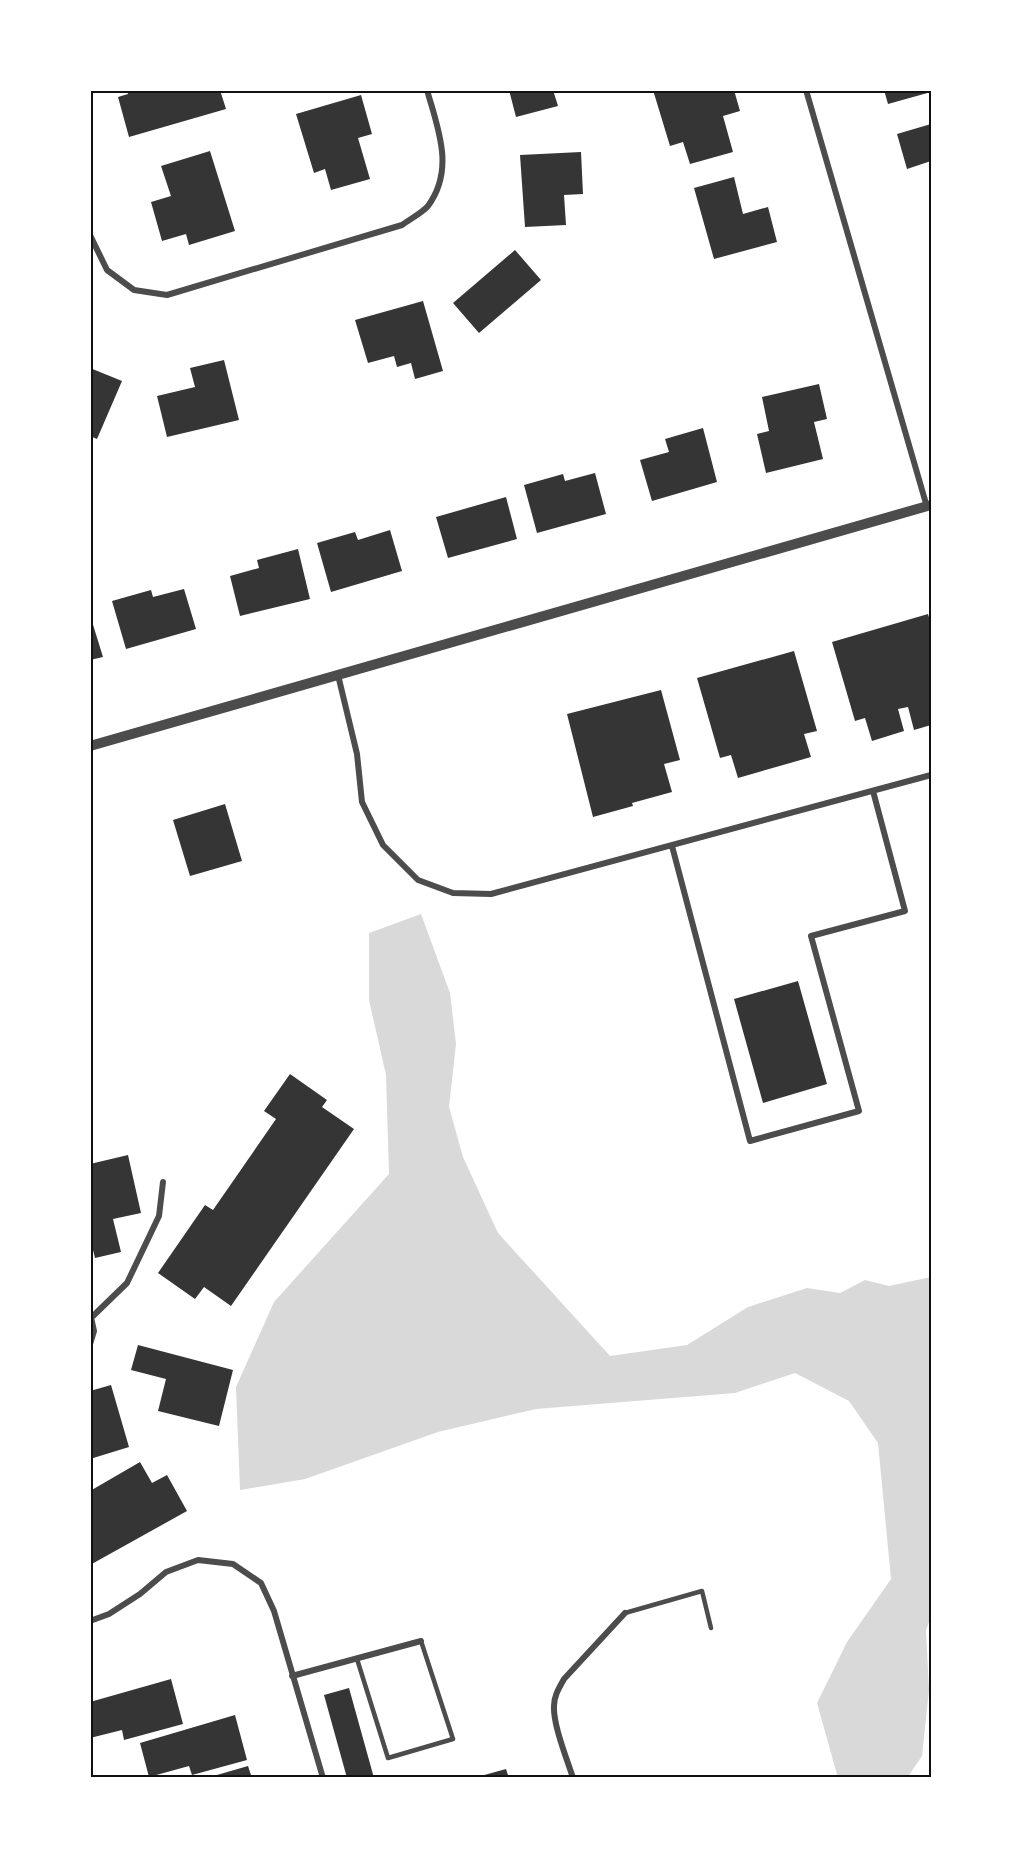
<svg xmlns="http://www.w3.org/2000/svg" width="1021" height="1868" font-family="'Titillium Web',sans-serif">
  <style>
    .water { fill: #d9d9d9 }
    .building { fill: #353535 }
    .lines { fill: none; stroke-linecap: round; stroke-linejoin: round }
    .service { stroke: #4c4c4c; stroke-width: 4.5 }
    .minor { stroke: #4c4c4c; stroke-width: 6 }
    .tertiary { stroke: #4c4c4c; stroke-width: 10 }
    .neatline { fill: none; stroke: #111; stroke-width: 2 }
  </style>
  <rect width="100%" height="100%" fill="#fff"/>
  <!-- water -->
  <path class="water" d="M 421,914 L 450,993 L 456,1044 L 449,1107 L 463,1157 L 498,1233 L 610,1356 L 687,1345 L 748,1307 L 807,1288 L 840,1293 L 865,1280 L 889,1286 L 931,1277 L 931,1617 L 926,1630 L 929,1690 L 922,1756 L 907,1778 L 838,1778 L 817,1703 L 847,1642 L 891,1579 L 878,1443 L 849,1401 L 795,1373 L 735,1393 L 536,1409 L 438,1432 L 305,1479 L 240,1490 L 236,1387 L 274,1302 L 389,1174 L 386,1075 L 369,1000 L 369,933 Z"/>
  <!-- building -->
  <path class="building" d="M 127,90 L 220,90 L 226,109 L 129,137 L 118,97 L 128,94 Z
    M 509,90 L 553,90 L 558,106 L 516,117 Z
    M 653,90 L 734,90 L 740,111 L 723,116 L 733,152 L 690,164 L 683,142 L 670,146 Z
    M 884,90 L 931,90 L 931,92 L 888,104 Z
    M 361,95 L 372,134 L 358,138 L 370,179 L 331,190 L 325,169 L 314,173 L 296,114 Z
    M 931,124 L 931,161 L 907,169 L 897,134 Z
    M 210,151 L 235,231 L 189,245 L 186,234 L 162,241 L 151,202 L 171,196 L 161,166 Z
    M 581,152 L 583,194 L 564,195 L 566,225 L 525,227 L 520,155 Z
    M 734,177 L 743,214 L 768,207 L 777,242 L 714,259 L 694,188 Z
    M 515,250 L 541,280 L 479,333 L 453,303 Z
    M 423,301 L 443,371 L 415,379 L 411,363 L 397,367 L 394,356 L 368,363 L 355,320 Z
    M 224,360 L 239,420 L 167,437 L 157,396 L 195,387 L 190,368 Z
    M 90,368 L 122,381 L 97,439 L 90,436 Z
    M 819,384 L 827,419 L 814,422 L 823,459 L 766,473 L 757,434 L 769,431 L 762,397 Z
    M 703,428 L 717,482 L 652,501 L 640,460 L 669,452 L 665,439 Z
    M 595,473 L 606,514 L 537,533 L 524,485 L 563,474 L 565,481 Z
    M 506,497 L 517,539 L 448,558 L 436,517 Z
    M 390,530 L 402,571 L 331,592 L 317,543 L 355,532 L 358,540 Z
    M 298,549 L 310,599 L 240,616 L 230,576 L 259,568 L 257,560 Z
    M 184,589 L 196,629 L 126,649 L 112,601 L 151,590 L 153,597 Z
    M 928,614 L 931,624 L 931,725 L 914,730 L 908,707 L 898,709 L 904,731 L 872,741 L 865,718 L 855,721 L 832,642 Z
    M 90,615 L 103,657 L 90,660 Z
    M 794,651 L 817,731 L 804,734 L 811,757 L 738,778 L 731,755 L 720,758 L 697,678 Z
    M 661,690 L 680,760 L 664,764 L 672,792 L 632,803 L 633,806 L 593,817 L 567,714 Z
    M 225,804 L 242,861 L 190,876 L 173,820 Z
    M 798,981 L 827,1084 L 763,1103 L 734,999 Z
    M 290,1074 L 327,1100 L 322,1107 L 354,1129 L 231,1306 L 204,1287 L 195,1299 L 158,1273 L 205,1205 L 213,1210 L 276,1119 L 264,1111 Z
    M 128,1155 L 141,1213 L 113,1219 L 121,1252 L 95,1258 L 90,1238 L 90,1164 Z
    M 138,1345 L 233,1370 L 219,1426 L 158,1411 L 166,1379 L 131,1370 Z
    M 111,1385 L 129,1447 L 90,1459 L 90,1391 Z
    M 140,1462 L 152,1483 L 167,1475 L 187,1511 L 90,1565 L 90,1491 Z
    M 171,1679 L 183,1724 L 124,1740 L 122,1730 L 90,1738 L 90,1702 Z
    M 349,1688 L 374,1778 L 347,1778 L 324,1695 Z
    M 235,1715 L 247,1760 L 192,1775 L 189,1766 L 149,1777 L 140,1743 Z
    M 248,1766 L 252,1778 L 210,1778 L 210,1777 Z
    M 506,1769 L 509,1778 L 477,1778 L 477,1777 Z"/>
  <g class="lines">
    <!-- service -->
    <path class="service" d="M 625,1613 L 702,1591 L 711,1628
      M 357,1659 L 388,1758 L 453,1739 L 421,1641"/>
    <!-- minor -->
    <path class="minor" d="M 806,90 L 927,507
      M 90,235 L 107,270 L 134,290 L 167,295 L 402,225 C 410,219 422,213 428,206 C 455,169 438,129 427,90
      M 338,675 L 357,754 L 362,802 L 383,845 L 418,880 L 453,893 L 491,894 L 931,775
      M 672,846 L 750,1141 L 859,1111 L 811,936 L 905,911 L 873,791
      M 90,1313 L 94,1331 L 90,1344
      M 92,1317 L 127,1283 L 159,1216 L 163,1182
      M 90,1621 L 109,1614 L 140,1594 L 166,1572 L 198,1560 L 233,1564 L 261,1583 L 274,1611 L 323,1778
      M 292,1676 L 421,1641
      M 573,1778 C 567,1759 553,1725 554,1706 C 554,1696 559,1688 564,1679 L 625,1613"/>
    <!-- tertiary -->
    <path class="tertiary" d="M 90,746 L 931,505"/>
  </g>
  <!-- border -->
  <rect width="1021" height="1868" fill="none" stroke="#ffffff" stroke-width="183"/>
  <rect x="92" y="92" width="838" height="1684" class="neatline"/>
</svg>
